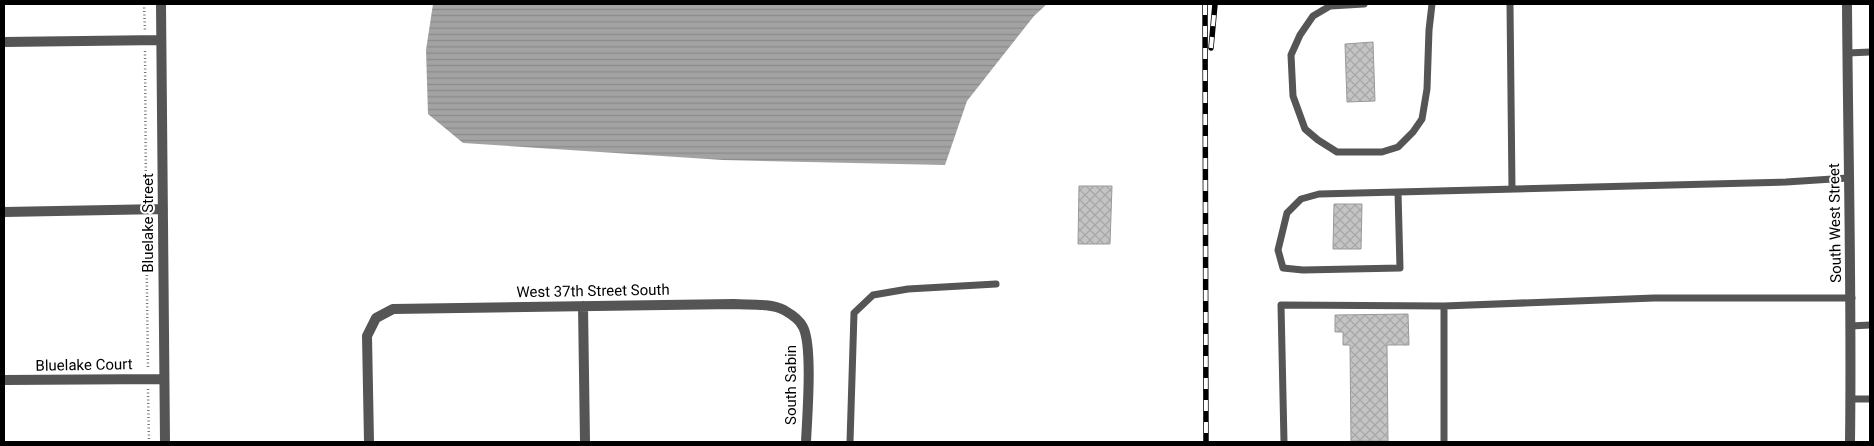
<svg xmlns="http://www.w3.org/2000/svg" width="1874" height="446" font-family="Roboto,sans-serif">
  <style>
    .water { fill: url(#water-rules) }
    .building { fill: url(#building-cross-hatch); stroke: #999 }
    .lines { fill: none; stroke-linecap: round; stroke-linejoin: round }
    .path { stroke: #777; stroke-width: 2.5; stroke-dasharray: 1 2.5; stroke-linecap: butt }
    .service { stroke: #555; stroke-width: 7 }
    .minor { stroke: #555; stroke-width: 10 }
    .tertiary { stroke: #555; stroke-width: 10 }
    .rail-casing { stroke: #000; stroke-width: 5.5 }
    .rail { stroke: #fff; stroke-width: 4; stroke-dasharray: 11; stroke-linecap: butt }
    .labels { text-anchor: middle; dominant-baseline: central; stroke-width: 4; stroke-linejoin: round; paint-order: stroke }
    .street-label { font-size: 15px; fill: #000; stroke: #fff }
  </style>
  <defs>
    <pattern id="water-rules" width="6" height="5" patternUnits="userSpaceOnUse" patternTransform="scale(1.25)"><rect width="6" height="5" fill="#a3a3a3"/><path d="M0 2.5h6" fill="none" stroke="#8b8b8b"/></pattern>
    <pattern id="building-cross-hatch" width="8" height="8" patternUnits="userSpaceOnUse" patternTransform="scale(1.25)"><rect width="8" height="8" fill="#c4c4c4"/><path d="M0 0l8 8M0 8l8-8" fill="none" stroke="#a7a7a7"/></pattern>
  </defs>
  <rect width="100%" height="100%" fill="#fff"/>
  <!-- water -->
  <path class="water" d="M 433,4 L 1047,4 L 1034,16 L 967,101 L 945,165 L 723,160 L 463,143 L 428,114 L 426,50 Z"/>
  <!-- building -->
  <path class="building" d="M 1373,42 L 1375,101 L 1347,102 L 1345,44 Z
    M 1079,186 L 1112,186 L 1110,244 L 1078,244 Z
    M 1334,204 L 1362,204 L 1361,249 L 1333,249 Z
    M 1408,314 L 1409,345 L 1387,345 L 1388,441 L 1351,441 L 1350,345 L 1343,345 L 1343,332 L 1335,332 L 1335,315 Z"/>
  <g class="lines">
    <!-- path -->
    <path class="path" d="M 144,4 L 145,31
      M 145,51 L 146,198
      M 146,219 L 148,368
      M 148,389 L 149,442"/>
    <!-- service -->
    <path class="service" d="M 1364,4 L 1330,6 L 1313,16 L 1300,35 L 1291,55 L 1293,96 L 1305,129 L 1318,140 L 1337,152 L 1382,152 L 1398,147 L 1413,132 L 1422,119 L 1427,89 L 1429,30 L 1432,4
      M 1510,4 L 1512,189
      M 1848,53 L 1870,52
      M 1398,192 L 1400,268 L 1303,270 L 1283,268 L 1278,250 L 1287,213 L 1301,199 L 1319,194 L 1786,182 L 1848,178
      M 1444,306 L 1444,442
      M 1851,326 L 1870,325
      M 1850,399 L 1870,399
      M 850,442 L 854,313 L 873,295 L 908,289 L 996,284
      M 1284,442 L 1281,305 L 1444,306 L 1654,298 L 1852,298"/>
    <!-- minor -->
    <path class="minor" d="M 161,4 L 165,442
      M 4,42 L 161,40
      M 4,212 L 163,209
      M 583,306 L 585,442
      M 4,380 L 164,379
      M 369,442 L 367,336 L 376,318 L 393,309 L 734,304 C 750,305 770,303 784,310 C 791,314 800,320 803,327 C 813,346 807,418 806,442"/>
    <!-- tertiary -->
    <path class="tertiary" d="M 1847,4 C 1848,150 1852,296 1850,442"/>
    <!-- rail casing -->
    <g class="rail-casing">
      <path id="rail" d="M 1205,4 L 1206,442
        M 1211,48 L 1215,4"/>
    </g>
    <!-- rail -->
    <use href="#rail" class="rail"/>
  </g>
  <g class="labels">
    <!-- street labels -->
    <g class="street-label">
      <text transform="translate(148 223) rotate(-90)">Bluelake Street</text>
      <text transform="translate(1835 223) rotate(-91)">South West Street</text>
      <text transform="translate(593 291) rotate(-1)">West 37th Street South</text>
      <text transform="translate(84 365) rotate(-1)">Bluelake Court</text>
      <text transform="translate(791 385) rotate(-90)">South Sabin</text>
    </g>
  </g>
  <!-- border -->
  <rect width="1874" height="446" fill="none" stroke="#000000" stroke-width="10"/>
</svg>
